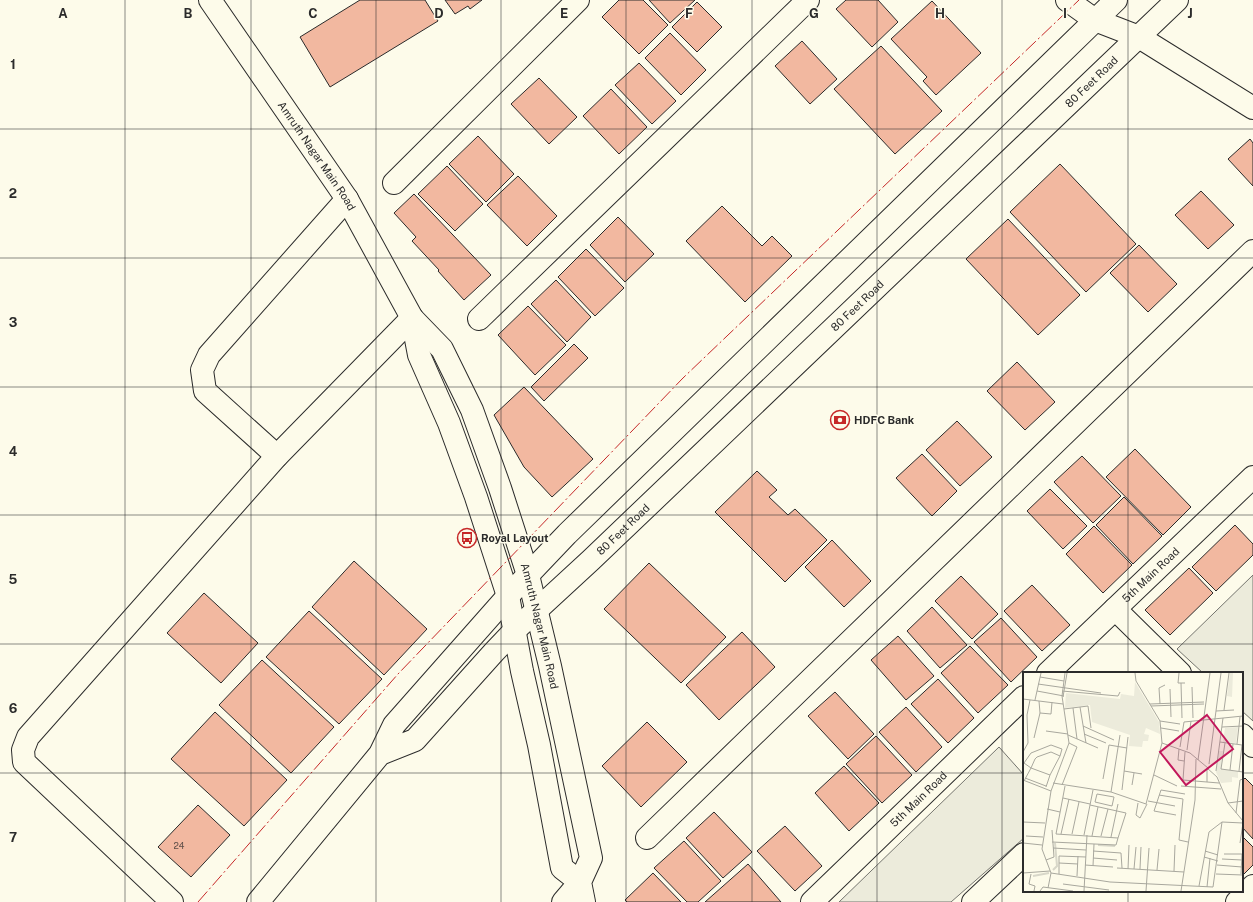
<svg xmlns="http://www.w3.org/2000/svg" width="1253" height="902" font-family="'Public Sans',sans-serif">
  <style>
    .green { fill: #ecebdb; stroke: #74746e }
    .building { fill: #f2b8a0; stroke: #2b2b2b }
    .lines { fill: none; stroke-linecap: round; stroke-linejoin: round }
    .minor-casing { stroke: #2b2b2b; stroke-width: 24 }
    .tertiary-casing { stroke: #2b2b2b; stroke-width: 24 }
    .secondary-casing { stroke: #2b2b2b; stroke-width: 24 }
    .minor { stroke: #fdfbea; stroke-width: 22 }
    .tertiary { stroke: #fdfbea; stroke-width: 22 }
    .secondary { stroke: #fdfbea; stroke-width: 22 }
    .power { stroke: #c62828; stroke-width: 1; stroke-dasharray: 14 3 2 3; stroke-linecap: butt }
    .grid { fill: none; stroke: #2b2b2b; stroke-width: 1; stroke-opacity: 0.55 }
    .labels { text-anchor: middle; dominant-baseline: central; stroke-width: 3; stroke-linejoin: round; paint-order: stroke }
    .number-label { font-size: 9px; fill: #5d4e48 }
    .street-label { font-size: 11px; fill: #2b2b2b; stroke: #fdfbea }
    .poi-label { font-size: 11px; font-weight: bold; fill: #2b2b2b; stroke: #fdfbea; text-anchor: start }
    .inset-river { fill: none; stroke: #d8d7c9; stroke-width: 2 }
    .inset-road { fill: none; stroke: #a9a89e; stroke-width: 1 }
    .view { fill: #c2185b; fill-opacity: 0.15; stroke: #c2185b; stroke-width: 2 }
    .inset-edge { fill: none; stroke: #2b2b2b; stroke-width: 2 }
    .grid-label { font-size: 13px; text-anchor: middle; font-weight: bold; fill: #2b2b2b; stroke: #fdfbea; stroke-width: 3; stroke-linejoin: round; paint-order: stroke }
  </style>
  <rect width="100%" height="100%" fill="#fdfbea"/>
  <!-- green -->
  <path class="green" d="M 1253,575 L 1253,721 L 1242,711 L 1242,673 L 1203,673 L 1177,649 Z
    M 999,747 L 1024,775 L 1024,838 L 951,902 L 839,902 Z"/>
  <!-- building -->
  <path class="building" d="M 360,0 L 425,0 L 438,21 L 330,87 L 300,37 Z
    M 445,0 L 482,0 L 470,9 L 468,6 L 455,14 Z
    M 619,0 L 643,0 L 668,25 L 639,54 L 602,17 Z
    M 649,0 L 695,0 L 670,23 Z
    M 846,0 L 878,0 L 898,22 L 872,47 L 836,9 Z
    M 932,1 L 981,53 L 936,95 L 923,81 L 927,77 L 891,39 Z
    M 697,2 L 722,27 L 697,52 L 672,27 Z
    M 670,33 L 706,70 L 681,95 L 645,58 Z
    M 802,41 L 837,79 L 810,104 L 775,66 Z
    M 881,46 L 942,111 L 895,154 L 834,89 Z
    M 639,63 L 676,101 L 652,124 L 615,85 Z
    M 539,78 L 577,117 L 549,144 L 511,104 Z
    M 611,89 L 647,127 L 619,154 L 583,116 Z
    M 478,136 L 514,174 L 486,202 L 449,164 Z
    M 1250,139 L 1253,143 L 1253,186 L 1228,159 Z
    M 1060,164 L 1136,244 L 1086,292 L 1010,212 Z
    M 447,166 L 483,204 L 455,231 L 418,194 Z
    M 518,176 L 557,216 L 527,246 L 487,205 Z
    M 1201,191 L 1234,225 L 1208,249 L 1175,215 Z
    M 414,194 L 491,275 L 464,300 L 438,271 L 439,270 L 412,241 L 416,237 L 394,213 Z
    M 722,206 L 762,246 L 772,236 L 792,256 L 745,302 L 686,241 Z
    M 618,217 L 654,254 L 625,282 L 590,245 Z
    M 1008,219 L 1080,295 L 1038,335 L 966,259 Z
    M 1139,245 L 1177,284 L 1148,312 L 1110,273 Z
    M 586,249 L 624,288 L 595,316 L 558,277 Z
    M 556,280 L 591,317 L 567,342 L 531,304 Z
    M 528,306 L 566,345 L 535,375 L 498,335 Z
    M 574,344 L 588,358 L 544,401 L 531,387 Z
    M 1017,362 L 1055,402 L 1025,430 L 987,391 Z
    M 524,387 L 593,459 L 552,497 L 524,467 L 494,415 Z
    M 957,421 L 992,457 L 960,486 L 926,450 Z
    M 1135,449 L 1191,507 L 1163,535 L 1106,477 Z
    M 922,454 L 957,491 L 932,516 L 896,478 Z
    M 1082,456 L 1121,496 L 1093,523 L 1054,482 Z
    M 757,471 L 777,490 L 769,497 L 788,515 L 795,509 L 827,540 L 785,582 L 715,512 Z
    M 1050,489 L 1087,526 L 1063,549 L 1027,511 Z
    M 1124,497 L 1162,536 L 1133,564 L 1096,525 Z
    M 1235,525 L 1253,544 L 1253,555 L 1216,591 L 1192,567 Z
    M 1094,526 L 1132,565 L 1103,593 L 1066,554 Z
    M 832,540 L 871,581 L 844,607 L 805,567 Z
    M 354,561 L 427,629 L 384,675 L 312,607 Z
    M 649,563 L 726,637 L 681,683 L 604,609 Z
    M 1189,568 L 1213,593 L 1170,635 L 1145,610 Z
    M 961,576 L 998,614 L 972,639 L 935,601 Z
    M 1032,585 L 1070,625 L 1042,651 L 1004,611 Z
    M 204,593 L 258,643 L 221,683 L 167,633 Z
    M 932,607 L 967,645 L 940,668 L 907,631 Z
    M 309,611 L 382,679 L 339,724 L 266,657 Z
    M 1001,618 L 1037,657 L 1011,682 L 974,642 Z
    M 742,632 L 775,667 L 719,720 L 686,685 Z
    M 898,636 L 934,676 L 906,700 L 871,660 Z
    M 970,646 L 1008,685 L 978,713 L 941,673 Z
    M 262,660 L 334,727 L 291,773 L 219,705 Z
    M 938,679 L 974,718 L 948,743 L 911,704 Z
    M 835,692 L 874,734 L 848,759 L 808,716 Z
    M 906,707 L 942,747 L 916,772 L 879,732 Z
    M 215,712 L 287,780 L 244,826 L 171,759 Z
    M 647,722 L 687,762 L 641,807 L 602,766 Z
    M 876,736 L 912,775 L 882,803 L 846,764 Z
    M 844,766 L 879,803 L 849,831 L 815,793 Z
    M 1245,778 L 1253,786 L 1253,839 L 1242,827 L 1242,781 Z
    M 198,805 L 230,835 L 191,877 L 158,847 Z
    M 714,812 L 752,852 L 723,878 L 686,838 Z
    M 785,826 L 822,866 L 795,891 L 757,851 Z
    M 1242,836 L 1253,847 L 1253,865 L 1242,876 Z
    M 684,841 L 721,881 L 698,902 L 687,902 L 654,868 Z
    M 748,864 L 781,902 L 705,902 Z
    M 653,873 L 681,902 L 627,902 L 625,900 Z"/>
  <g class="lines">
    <!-- minor casing -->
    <g class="minor-casing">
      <g id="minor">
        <path d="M 1067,0 L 1095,20"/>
        <path d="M 394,183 L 578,0"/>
        <path d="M 479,319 L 808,0"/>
        <path d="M 277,456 L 205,391 L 202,370 L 209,355 L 347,199"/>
        <path d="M 1115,609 L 1180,673"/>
        <path id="s1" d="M 1048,673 L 1253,477"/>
        <path d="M 1242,735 L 1253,746"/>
        <path d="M 647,838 L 1253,251"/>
        <path d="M 172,902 L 24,762 L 23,750 L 28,737 L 277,456 L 412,318"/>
        <path d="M 563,902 L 580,882"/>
        <path id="s2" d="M 812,902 L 1024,697"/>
        <path d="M 973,902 L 1024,854"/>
        <path d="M 1237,902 L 1253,886"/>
      </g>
    </g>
    <!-- tertiary casing -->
    <g class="tertiary-casing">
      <path id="tertiary" d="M 1095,20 L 1139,37 L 1253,108
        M 380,754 L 415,740 L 494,652 L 514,631
        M 258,902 L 380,754 L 394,725 L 508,596"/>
    </g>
    <!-- secondary casing -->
    <g class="secondary-casing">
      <g id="secondary">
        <path id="s3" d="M 210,0 L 347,199 L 412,318 L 442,349 L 472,410 L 500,488 L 528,575 L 550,666 L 591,858 L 580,882 L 584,902"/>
        <path d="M 412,318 L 419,355 L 449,423 L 476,497 L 508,596 L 522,671 L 539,745 L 562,868 L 580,882"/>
        <path d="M 508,596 L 567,534 L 1116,0"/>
        <path id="s4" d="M 514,631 L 591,560 L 1177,0"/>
      </g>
    </g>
    <!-- minor -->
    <use href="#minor" class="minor"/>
    <!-- tertiary -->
    <use href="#tertiary" class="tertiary"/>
    <!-- secondary -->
    <use href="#secondary" class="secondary"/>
    <!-- power -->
    <path class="power" d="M 198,902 L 398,674 L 683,378 L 1079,0"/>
  </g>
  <!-- grid -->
  <path class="grid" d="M 125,0 L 125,902M 251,0 L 251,902M 376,0 L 376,902M 501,0 L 501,902M 626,0 L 626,902M 752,0 L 752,902M 877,0 L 877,902M 1002,0 L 1002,902M 1128,0 L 1128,673M 0,129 L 1253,129M 0,258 L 1253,258M 0,387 L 1253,387M 0,515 L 1253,515M 0,644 L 1253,644M 0,773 L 1024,773M 1242,773 L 1253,773M 1128,891 L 1128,902"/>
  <!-- icons -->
  <defs>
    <g id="bank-ring" transform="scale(1)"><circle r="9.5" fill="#fdfbea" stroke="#c62828" stroke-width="1.5"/><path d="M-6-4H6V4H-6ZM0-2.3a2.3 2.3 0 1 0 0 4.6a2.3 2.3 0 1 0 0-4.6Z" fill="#c62828"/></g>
    <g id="bus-ring" transform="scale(1)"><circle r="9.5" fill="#fdfbea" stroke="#c62828" stroke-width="1.5"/><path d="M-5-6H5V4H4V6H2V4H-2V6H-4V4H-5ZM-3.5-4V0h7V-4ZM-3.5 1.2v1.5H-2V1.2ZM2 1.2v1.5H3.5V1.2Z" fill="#c62828"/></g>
  </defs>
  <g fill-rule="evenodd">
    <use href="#bank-ring" x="840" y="420"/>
    <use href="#bus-ring" x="467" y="538"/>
  </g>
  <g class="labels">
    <!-- number labels -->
    <g class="number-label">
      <text x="179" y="845">24</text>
    </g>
    <!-- street labels -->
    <g class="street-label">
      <text stroke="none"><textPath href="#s4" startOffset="797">80 Feet Road</textPath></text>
      <text stroke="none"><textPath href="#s3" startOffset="189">Amruth Nagar Main Road</textPath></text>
      <text stroke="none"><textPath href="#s4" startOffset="473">80 Feet Road</textPath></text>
      <text stroke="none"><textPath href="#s4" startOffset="149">80 Feet Road</textPath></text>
      <text stroke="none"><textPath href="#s1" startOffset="142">5th Main Road</textPath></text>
      <text stroke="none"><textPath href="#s3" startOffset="715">Amruth Nagar Main Road</textPath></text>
      <text stroke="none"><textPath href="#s2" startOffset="148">5th Main Road</textPath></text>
    </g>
    <!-- poi labels -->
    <g class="poi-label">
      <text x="854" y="420">HDFC Bank</text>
      <text x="481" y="538">Royal Layout</text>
    </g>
  </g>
  <!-- overview -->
  <g transform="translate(1023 672)">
    <rect width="220" height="220" fill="#fdfbea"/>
    <path d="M 207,1 L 210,1 L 209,25 L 204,24 ZM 112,10 L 136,50 L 137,62 L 123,56 L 121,62 L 126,63 L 125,69 L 120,69 L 119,75 L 106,74 L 107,63 L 69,50 L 67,33 L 42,36 L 43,21 L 97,27 L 98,22 L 111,24 ZM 215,55 L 213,71 L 200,70 L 202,56 ZM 196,79 L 200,79 L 198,97 L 215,100 L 215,106 L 209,105 L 209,110 L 198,111 L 193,100 Z" fill="#ecebdb"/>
    <path class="inset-river" d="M 75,173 L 92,174M 30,198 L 34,194 L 32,171M 10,204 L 26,201"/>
    <path class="inset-road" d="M 42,1 L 39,24 L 46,71 L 28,119 L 19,177 L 28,201 L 87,210 L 190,215 L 199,150 L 220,151M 112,1 L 113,9 L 137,49 L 139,71 L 167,81 L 185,96M 156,1 L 155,11 L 162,11M 17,5 L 41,9M 158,11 L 159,46M 15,12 L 78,21M 169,15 L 170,46M 147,17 L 148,45M 14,19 L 41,24M 39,19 L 95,24 L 97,20M 40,25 L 44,1M 0,27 L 40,32M 12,28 L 18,1M 127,32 L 181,30M 137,32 L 136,16 L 142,13M 128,34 L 181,32M 57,35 L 63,71M 50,36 L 54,67M 41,37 L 65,34 L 68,56M 201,38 L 206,1M 193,39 L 211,38M 17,41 L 28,42 L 29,30M 137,49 L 157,52M 60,54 L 91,68M 199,55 L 220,54M 138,56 L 156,59M 23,59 L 45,62M 61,62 L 83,71M 45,63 L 75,76M 11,66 L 17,41 L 16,29M 197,70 L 219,73M 202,71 L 198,97 L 220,100M 214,72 L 217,45M 157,75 L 161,50 L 220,44M 156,77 L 155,88 L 161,89M 164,78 L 168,49M 0,80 L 5,71 L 4,43 L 7,28M 162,80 L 160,108 L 196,111M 175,88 L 187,1M 186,92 L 198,1M 184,96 L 194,105 L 205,131 L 220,149M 207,98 L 210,72M 101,99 L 119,102M 193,99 L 200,46M 216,99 L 219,73M 131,103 L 154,114M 2,106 L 23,114M 80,107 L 86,73 L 104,76M 0,108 L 28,119M 1,109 L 8,96 L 12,87 L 14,85 L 28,80 L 37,84 L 27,103 L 8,96 L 1,91 L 8,81 L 28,73 L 39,77 L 37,84M 184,110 L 184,97M 30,111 L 88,120 L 123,132 L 139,71M 39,113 L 54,75 L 46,71M 109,113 L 111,101M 42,114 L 33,162 L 95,166 L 103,141 L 85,137 L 78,164M 158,114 L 198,117M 23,115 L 27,103M 99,118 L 105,65M 88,120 L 97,63M 74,122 L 91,125 L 89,134 L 72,130 ZM 136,123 L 160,127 L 156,168 L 165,170M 40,126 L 67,132M 125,129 L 152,134M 115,131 L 113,143 L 117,146 L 124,132M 205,131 L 220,129M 67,133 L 85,137M 24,137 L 37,140M 213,141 L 217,108 L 220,107M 153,143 L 131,139 L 138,118 L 162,122M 0,150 L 22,151M 38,162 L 46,127M 49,162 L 56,130M 61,163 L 70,118M 3,164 L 20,165M 69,164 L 75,135M 88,165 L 95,132M 29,170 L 93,173 L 95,166M 0,171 L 19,173M 217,171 L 220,151M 30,176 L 63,178M 70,179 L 98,181 L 99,196M 182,179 L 195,183M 201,182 L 219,182 L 218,202M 181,185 L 195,189M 70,186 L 94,188M 199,187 L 219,188M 23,188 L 31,185 L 29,158M 36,191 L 55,192M 62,193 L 90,195M 194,193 L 219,195M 70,194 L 71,172M 94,196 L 161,200M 105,197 L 106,173M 111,197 L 113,175M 117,197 L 118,175M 134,198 L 136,177M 151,199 L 152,173M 0,201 L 27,199M 8,202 L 6,212 L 12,214 L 11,219M 36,202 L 36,184 L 63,185M 193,202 L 220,203M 54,204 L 55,184M 40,212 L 86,218M 176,214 L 186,160 L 199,150M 184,215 L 187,186M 25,216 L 28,201M 17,219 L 20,215 L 50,219M 61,219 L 64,163M 123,219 L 126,176M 158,219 L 172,128 L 173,87"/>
    <path class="view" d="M 184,43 L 210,77 L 163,113 L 137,80 Z"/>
    <rect width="220" height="220" class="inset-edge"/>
  </g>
  <g class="grid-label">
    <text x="63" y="18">A</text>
    <text x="188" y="18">B</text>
    <text x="313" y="18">C</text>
    <text x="439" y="18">D</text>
    <text x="564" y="18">E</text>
    <text x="689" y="18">F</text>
    <text x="814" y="18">G</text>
    <text x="940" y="18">H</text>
    <text x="1065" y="18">I</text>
    <text x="1190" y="18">J</text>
    <text x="13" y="69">1</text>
    <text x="13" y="198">2</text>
    <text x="13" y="327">3</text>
    <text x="13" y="456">4</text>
    <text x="13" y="584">5</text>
    <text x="13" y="713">6</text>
    <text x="13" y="842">7</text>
  </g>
</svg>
